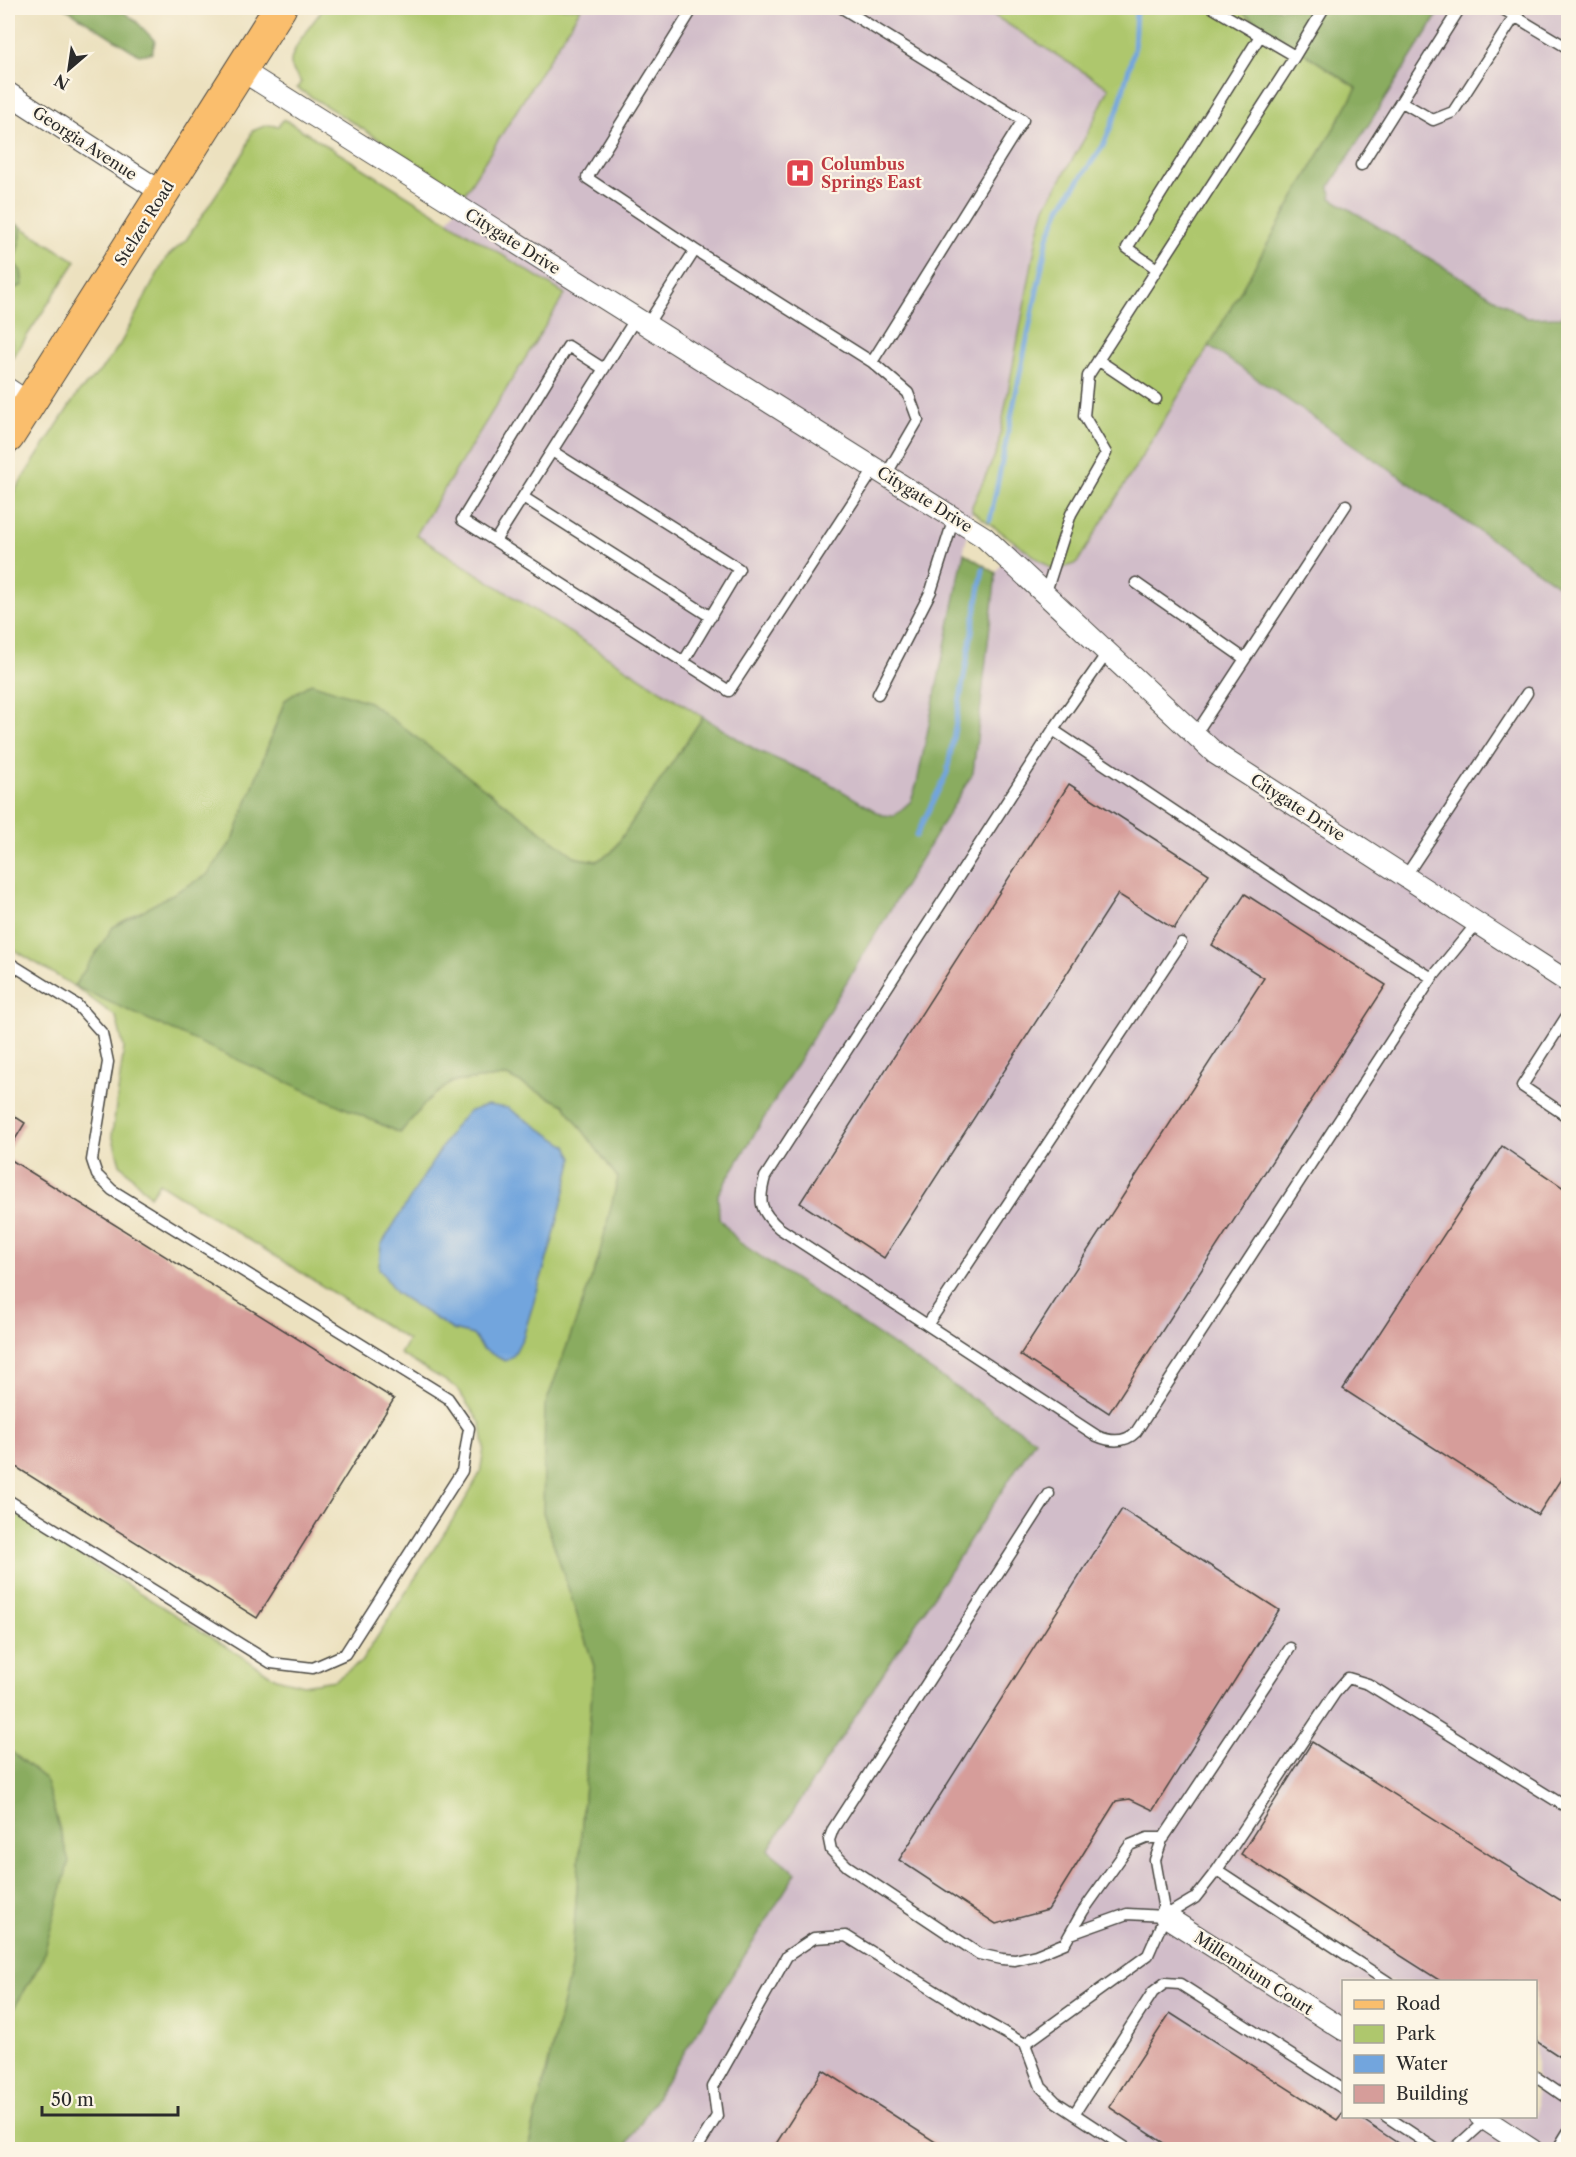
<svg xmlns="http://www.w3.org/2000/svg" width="1576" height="2157" font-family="'Libre Caslon Text',serif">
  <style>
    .industrial { fill: #d1bdc9; fill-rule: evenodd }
    .green { fill: #aec76d; stroke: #6c794c; stroke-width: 1.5; fill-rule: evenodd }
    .forest { fill: #8aac60; stroke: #5a6c46; stroke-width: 1.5 }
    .water { fill: #72a5dd; stroke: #4e6884; stroke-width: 1.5 }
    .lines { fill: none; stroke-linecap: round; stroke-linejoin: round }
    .stream { stroke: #72a5dd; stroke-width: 5 }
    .building { fill: #d69d9a }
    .lane-casing { stroke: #484641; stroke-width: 13 }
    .street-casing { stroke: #484641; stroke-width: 23 }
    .primary-casing { stroke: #484641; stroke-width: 34 }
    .lane { stroke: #fff; stroke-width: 10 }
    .street { stroke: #fff; stroke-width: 21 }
    .primary { stroke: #fabe6d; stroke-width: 32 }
    .labels { text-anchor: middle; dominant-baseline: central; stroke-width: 4.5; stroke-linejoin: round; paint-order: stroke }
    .street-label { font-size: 16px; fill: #2b2b2b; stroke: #fcf5e5 }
    .health-label { font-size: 16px; font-weight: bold; fill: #be3a42; stroke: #fcf5e5; text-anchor: start }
  </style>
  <rect width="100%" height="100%" fill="#fcf5e5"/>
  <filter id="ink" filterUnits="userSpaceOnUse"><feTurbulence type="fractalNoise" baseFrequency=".0167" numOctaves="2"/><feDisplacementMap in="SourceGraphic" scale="12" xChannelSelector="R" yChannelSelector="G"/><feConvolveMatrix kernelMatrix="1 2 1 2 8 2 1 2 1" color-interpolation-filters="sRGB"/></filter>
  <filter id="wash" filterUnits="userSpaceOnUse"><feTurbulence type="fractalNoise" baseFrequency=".008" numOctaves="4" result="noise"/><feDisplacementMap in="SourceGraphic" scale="24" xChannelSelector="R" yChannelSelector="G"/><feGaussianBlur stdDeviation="1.35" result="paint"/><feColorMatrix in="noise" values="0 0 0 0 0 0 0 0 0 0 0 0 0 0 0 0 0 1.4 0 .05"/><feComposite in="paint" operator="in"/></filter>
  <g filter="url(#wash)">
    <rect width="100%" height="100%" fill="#ece1bf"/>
    <!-- industrial -->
    <path class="industrial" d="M 581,8 L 982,8 L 1109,88 L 1090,131 L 1046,207 L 1038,232 L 997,451 L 972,506 L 972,511 L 917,783 L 911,801 L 894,816 L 882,815 L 822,779 L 756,750 L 415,535 L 565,294 L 448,221 Z
      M 1442,8 L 1568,8 L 1568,311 L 1560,317 L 1528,318 L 1331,198 L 1329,186 Z
      M 1209,346 L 1568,592 L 1568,2149 L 624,2150 L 796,1873 L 768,1850 L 1035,1440 L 739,1241 L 719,1218 L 718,1194 L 973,774 L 996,573 L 1014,540 L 1055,571 L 1077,563 ZM 1344,1982 L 1536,1982 L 1536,2116 L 1344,2116 Z"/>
    <!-- green -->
    <path class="green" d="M 324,8 L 581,8 L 465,193 L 297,88 L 301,82 C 297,77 293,72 291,65 C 289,50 314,21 324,8 Z
      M 982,8 L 1236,8 L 1357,88 L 1209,346 L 1077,563 L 1055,571 L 972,511 L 972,506 L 997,451 L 1038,232 L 1045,207 L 1089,131 L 1109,88 Z
      M 284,119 L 565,294 L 416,535 L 703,717 L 612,852 L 597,861 L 577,858 L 285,700 L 233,840 L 207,876 L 113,927 L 400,1133 L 429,1099 L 453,1082 L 507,1076 L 564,1105 L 618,1178 L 543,1512 L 594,1666 L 571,1968 L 528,2149 L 8,2149 L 8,2018 L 42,1961 L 45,1779 L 8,1749 L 8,1510 L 276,1678 L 303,1685 L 335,1680 L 361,1662 L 461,1507 L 480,1473 L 484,1448 L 481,1424 L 456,1387 L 400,1354 L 408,1340 L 159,1183 L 150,1196 L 120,1164 L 112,1135 L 124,1048 L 116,1017 L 74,986 L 8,946 L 8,501 L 78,393 L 100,371 L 119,346 L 166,258 L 186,240 L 245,151 L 252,131 L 267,125 L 278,126 ZM 573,1158 L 553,1239 L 523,1337 L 513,1356 L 504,1361 L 483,1349 L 473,1335 L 453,1330 L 396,1293 L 379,1268 L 382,1245 Z
      M 21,227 L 76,261 L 12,359 L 13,350 L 8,323 L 8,291 L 23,285 L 21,271 L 13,262 L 21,237 Z"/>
    <!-- forest -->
    <path class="forest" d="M 65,8 L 118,8 L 136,21 L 155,41 L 152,53 L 139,55 Z
      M 1236,8 L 1442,8 L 1330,186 L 1331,198 L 1527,318 L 1560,317 L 1568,311 L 1568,592 L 1209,346 L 1357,88 Z
      M 8,219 L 21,227 L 21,237 L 14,262 L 21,271 L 23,285 L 8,291 Z
      M 964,553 L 996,573 L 973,773 L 718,1194 L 719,1218 L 739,1242 L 1035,1440 L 768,1850 L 796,1873 L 624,2149 L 528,2149 L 571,1968 L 594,1666 L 543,1512 L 545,1406 L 598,1260 L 618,1178 L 564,1105 L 507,1076 L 452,1082 L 429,1099 L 400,1133 L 74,986 L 113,927 L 207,875 L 233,840 L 285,700 L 311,683 L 369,702 L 577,858 L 597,861 L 612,852 L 703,717 L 756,750 L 822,779 L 882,815 L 894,816 L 911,801 L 917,783 Z
      M 8,1749 L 45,1779 L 69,1861 L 42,1961 L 8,2018 Z"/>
    <!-- water -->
    <path class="water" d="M 487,1105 L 508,1108 L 567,1146 L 573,1158 L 553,1239 L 523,1337 L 513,1356 L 505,1361 L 483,1349 L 473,1335 L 453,1330 L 396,1293 L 379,1268 L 381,1245 L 455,1126 L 468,1112 Z"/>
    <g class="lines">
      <!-- stream -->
      <path class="stream" d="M 990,520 L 1048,237 L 1061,206 L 1103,146 L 1118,109 L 1134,50 L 1136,8
        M 916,836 L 947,773 L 983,569"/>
    </g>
    <g id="blocks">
      <!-- building -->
      <path class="building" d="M 1069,784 L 1209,874 L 1174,929 L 1118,894 L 884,1258 L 800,1203 Z
        M 1245,894 L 1386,985 L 1109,1413 L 1020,1355 L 1264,978 L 1212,945 Z
        M 8,1112 L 25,1123 L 8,1151 Z
        M 1502,1146 L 1568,1191 L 1568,1468 L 1538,1515 L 1343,1389 Z
        M 8,1158 L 394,1399 L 257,1618 L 8,1462 Z
        M 1122,1509 L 1279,1610 L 1153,1810 L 1130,1799 L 1116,1801 L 1048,1910 L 996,1924 L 899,1860 Z
        M 1312,1742 L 1568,1905 L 1568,2062 L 1536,2041 L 1536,1982 L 1442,1982 L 1241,1854 Z
        M 1170,2013 L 1337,2120 L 1344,2111 L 1344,2116 L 1357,2116 L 1408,2150 L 1174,2150 L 1109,2107 Z
        M 823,2070 L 948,2150 L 772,2150 Z"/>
    </g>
  </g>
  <g filter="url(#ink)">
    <use href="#blocks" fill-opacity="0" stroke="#484641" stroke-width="1.5"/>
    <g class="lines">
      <!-- lane casing -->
      <g class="lane-casing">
        <path id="lane" d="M 693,8 L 587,178 L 695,250 L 872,362 L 1023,120 L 842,8
          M 1213,8 L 1295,56 L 1324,8
          M 1501,8 L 1568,48
          M 1402,102 L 1433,120 L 1453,112 L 1515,16
          M 1361,165 L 1460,8
          M 1157,269 L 1127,248 L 1260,36
          M 636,318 L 495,541 L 729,691 L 875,468
          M 647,325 L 695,250
          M 1098,360 L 1156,399
          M 872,362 L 908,393 L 918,420 L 886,475
          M 552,451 L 739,569 L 684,661
          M 523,497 L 711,617
          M 495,541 L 462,520 L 568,346 L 604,369
          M 1136,583 L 1245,659
          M 1045,595 L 1071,514 L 1106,453 L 1084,416 L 1088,376 L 1295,56
          M 1107,653 L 1053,730 L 765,1177 C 758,1202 760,1211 779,1228 L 1097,1436 C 1111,1442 1125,1443 1136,1432 L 1432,978 L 1477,923
          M 878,694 L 931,591 L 954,518
          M 1053,730 L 1306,899 L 1432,978
          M 1195,735 L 1346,505
          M 1405,877 L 1527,693
          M 8,962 L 77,1005 L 102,1033 L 108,1062 L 92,1160 L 97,1175 L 112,1190 L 448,1398 L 469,1428 L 462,1471 L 345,1654 L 313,1668 L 271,1663 L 8,1500
          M 1568,1014 L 1522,1086 L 1568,1117
          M 928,1324 L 1181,943
          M 1049,1494 L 833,1829 L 829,1840 L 831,1850 L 847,1866 L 979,1954 L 1002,1959 L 1015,1960 L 1036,1955 L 1065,1943 L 1083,1911 L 1130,1845 L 1147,1838 L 1164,1838
          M 1217,1870 L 1388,1982
          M 1165,1916 L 1155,1860 L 1162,1840 L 1290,1648
          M 1071,1934 L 1127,1914 L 1165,1916
          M 1025,2044 L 1041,2087 L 1056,2102 L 1129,2150
          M 1536,2077 L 1568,2099
          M 1074,2114 L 1153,1992 L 1165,1983 L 1180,1984 L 1344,2089
          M 1386,2116 L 1437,2150
          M 696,2150 L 717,2116 L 713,2087 L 787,1956 L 814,1938 L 846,1936 L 980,2019 L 1025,2044 L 1148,1955 L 1165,1916 L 1195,1898 L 1217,1870 L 1335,1693 L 1348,1678 L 1368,1684 L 1568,1808
          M 1453,2150 L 1486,2120
          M 1557,2150 L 1568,2132"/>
      </g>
      <!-- street casing -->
      <g class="street-casing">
        <path id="street" d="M 241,70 L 984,537 L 1216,754 L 1568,982
          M 8,93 L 163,193
          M 8,389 L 29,403
          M 1165,1916 L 1344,2030
          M 1480,2116 L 1532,2150"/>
      </g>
      <!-- primary casing -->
      <g class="primary-casing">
        <path id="primary" d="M 8,437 L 280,8"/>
      </g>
      <!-- lane -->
      <use href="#lane" class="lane"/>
      <!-- street -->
      <use href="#street" class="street"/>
      <!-- primary -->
      <use href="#primary" class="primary"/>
    </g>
  </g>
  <!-- icons -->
  <defs>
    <g id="hospital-square" transform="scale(1.5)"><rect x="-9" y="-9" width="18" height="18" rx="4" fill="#e0444e" stroke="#fcf5e5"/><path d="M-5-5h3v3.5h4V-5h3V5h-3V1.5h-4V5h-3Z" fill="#fff"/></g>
  </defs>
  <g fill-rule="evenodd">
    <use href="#hospital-square" x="800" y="173"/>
  </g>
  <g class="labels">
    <!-- street labels -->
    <g class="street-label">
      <text transform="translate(85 143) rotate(33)">Georgia Avenue</text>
      <text transform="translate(144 223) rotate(-58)">Stelzer Road</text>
      <text transform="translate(513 241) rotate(32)">Citygate Drive</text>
      <text transform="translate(925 499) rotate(32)">Citygate Drive</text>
      <text transform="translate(1298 807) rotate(33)">Citygate Drive</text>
      <text transform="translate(1254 1973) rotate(33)">Millennium Court</text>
    </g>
    <!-- health labels -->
    <g class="health-label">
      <text x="821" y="164">Columbus<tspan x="821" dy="18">Springs East</tspan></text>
    </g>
  </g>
  <!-- margin -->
  <rect width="1576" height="2157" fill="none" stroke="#fcf5e5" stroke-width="30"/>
  <!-- legend -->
  <rect x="1342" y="1980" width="195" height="138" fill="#fcf5e5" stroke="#a8a49b" stroke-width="1.5"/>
  <rect x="1354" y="2000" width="30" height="9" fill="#fabe6d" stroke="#a8a49b" stroke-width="1.5"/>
  <text x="1396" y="2010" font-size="18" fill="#2b2b2b">Road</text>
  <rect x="1354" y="2025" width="30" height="18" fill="#aec76d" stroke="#a8a49b" stroke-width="1.5"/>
  <text x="1396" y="2040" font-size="18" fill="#2b2b2b">Park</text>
  <rect x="1354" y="2055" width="30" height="18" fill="#72a5dd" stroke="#a8a49b" stroke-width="1.5"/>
  <text x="1396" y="2070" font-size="18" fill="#2b2b2b">Water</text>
  <rect x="1354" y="2085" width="30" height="18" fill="#d69d9a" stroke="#a8a49b" stroke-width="1.5"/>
  <text x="1396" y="2100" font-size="18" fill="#2b2b2b">Building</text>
  <!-- north arrow -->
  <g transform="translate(69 69) rotate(209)" stroke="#fcf5e5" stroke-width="4.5" paint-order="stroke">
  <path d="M0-4.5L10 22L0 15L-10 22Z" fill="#2b2b2b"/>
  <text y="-9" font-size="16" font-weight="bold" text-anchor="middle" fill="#2b2b2b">N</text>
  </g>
  <!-- scale -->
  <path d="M42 2106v9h136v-9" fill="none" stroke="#2b2b2b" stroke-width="3"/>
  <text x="51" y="2106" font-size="18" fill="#2b2b2b" stroke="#fcf5e5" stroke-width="4.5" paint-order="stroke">50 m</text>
</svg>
